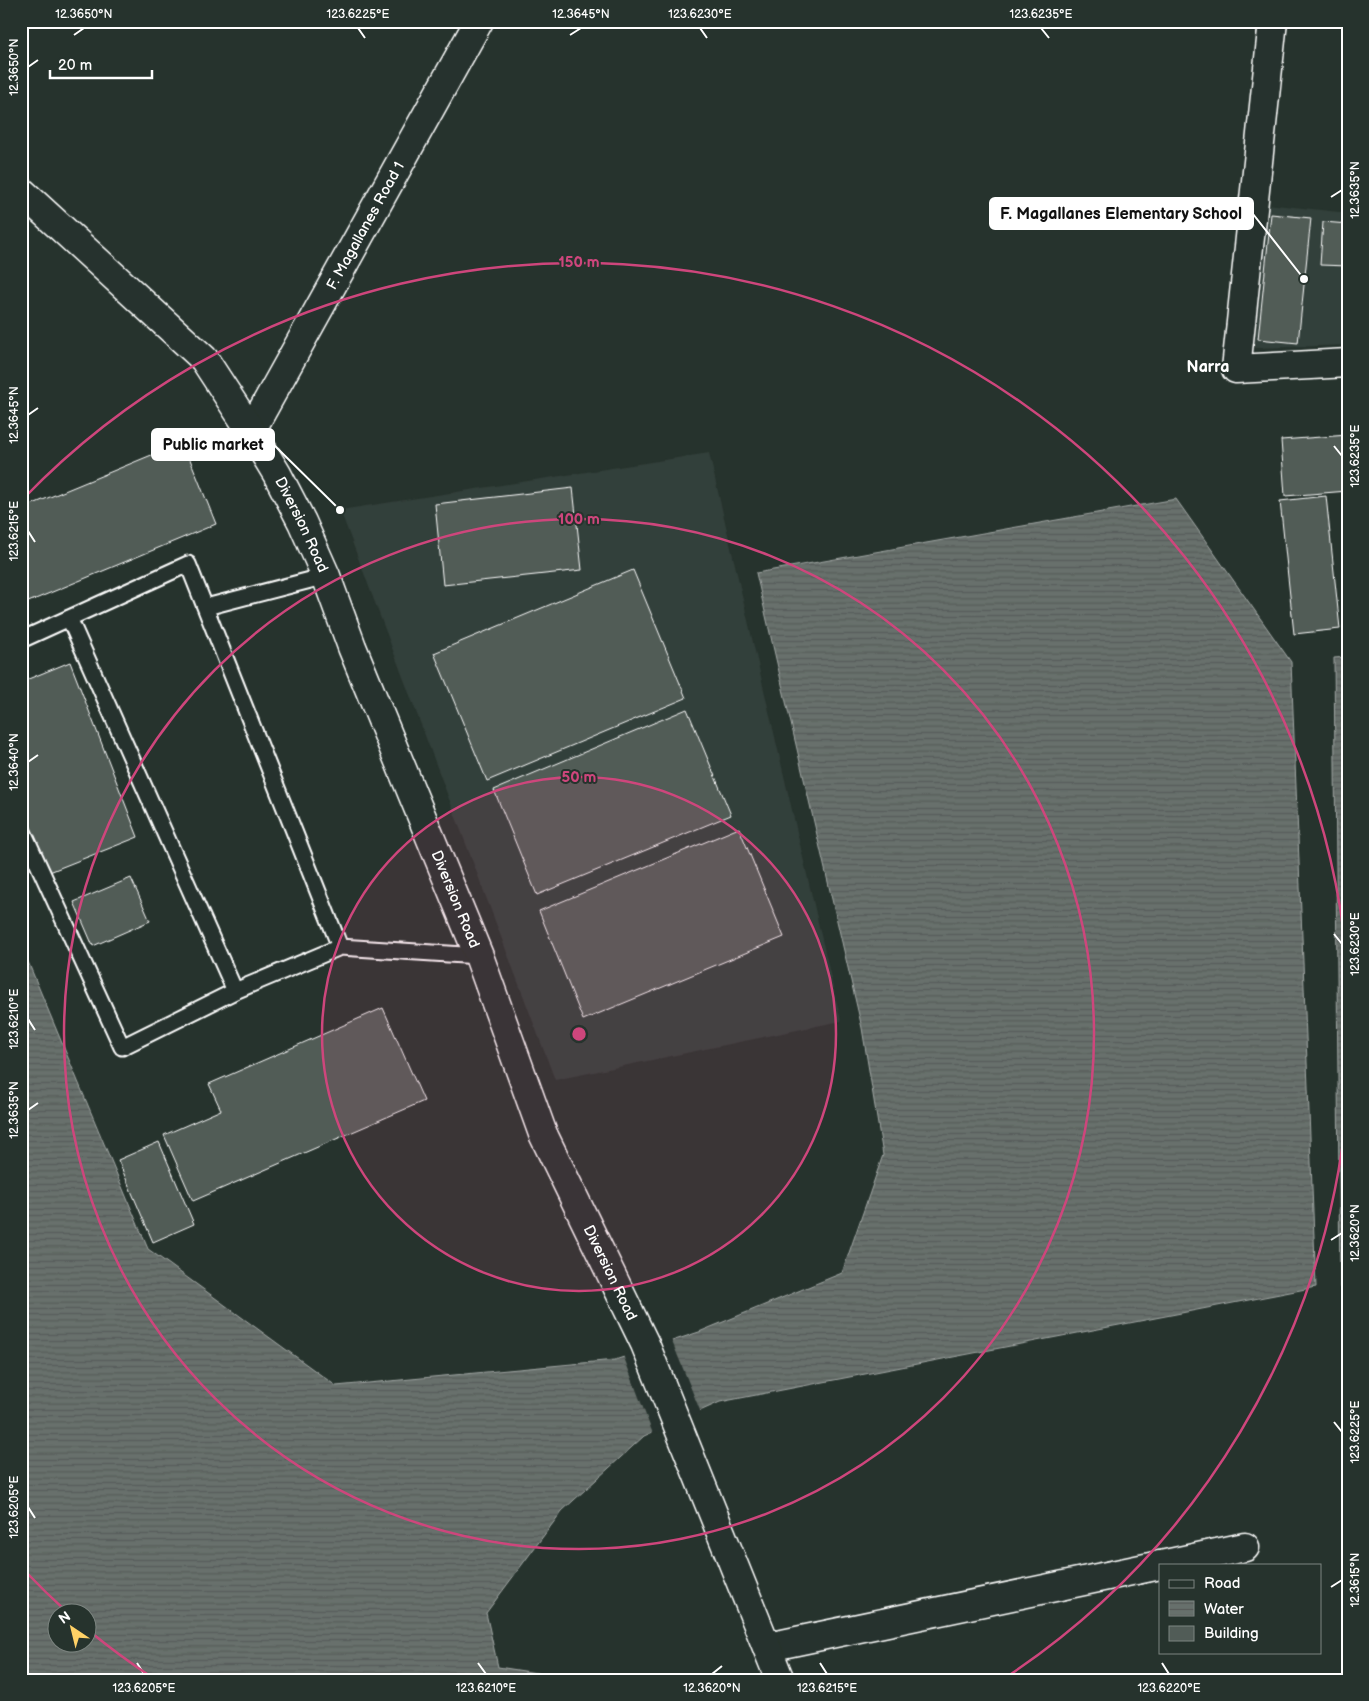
<svg xmlns="http://www.w3.org/2000/svg" width="1369" height="1701" font-family="'Balsamiq Sans',sans-serif">
  <style>
    .built { fill: #333f3a }
    .water { fill: url(#water-rules); stroke: #a4a9a7; fill-rule: evenodd }
    .pier { fill: #26332d }
    .building { fill: #515c57; stroke: #fff }
    .lines { fill: none; stroke-linecap: round; stroke-linejoin: round }
    .service-casing { stroke: #fff; stroke-width: 19 }
    .minor-casing { stroke: #fff; stroke-width: 31 }
    .tertiary-casing { stroke: #fff; stroke-width: 31 }
    .service { stroke: #26332d; stroke-width: 15 }
    .minor { stroke: #26332d; stroke-width: 28 }
    .tertiary { stroke: #26332d; stroke-width: 28 }
    .ticks { fill: none; stroke: #fff; stroke-width: 2 }
    .ring { fill: none; stroke: #ce467c; stroke-width: 2.5 }
    .labels { text-anchor: middle; dominant-baseline: central; stroke-width: 4; stroke-linejoin: round; paint-order: stroke }
    .street-label { font-size: 15px; fill: #fff; stroke: #26332d }
    .neighbourhood-label { font-size: 16px; font-weight: bold; fill: #fff; stroke: #26332d }
    .centre { fill: #ce467c; stroke: #26332d; stroke-width: 2.5 }
    .ring-label { font-size: 15px; text-anchor: middle; font-weight: bold; fill: #ce467c; stroke: #26332d; stroke-width: 4; stroke-linejoin: round; paint-order: stroke }
    .leader { fill: none; stroke: #fff; stroke-width: 2 }
    .callout-dot { fill: #fff; stroke: #26332d; stroke-width: 2 }
    .callout { fill: #fff; stroke: #fff; stroke-width: 2 }
    .callout-label { font-size: 16px; text-anchor: middle; font-weight: bold; fill: #111 }
    .neatline { fill: none; stroke: #fff; stroke-width: 2 }
    .ticks-label { font-size: 12px; text-anchor: middle; fill: #fff }
  </style>
  <defs>
    <pattern id="water-rules" width="6" height="5" patternUnits="userSpaceOnUse" patternTransform="scale(1.25)"><rect width="6" height="5" fill="#67706c"/><path d="M0 2.5h6" fill="none" stroke="#575a59"/></pattern>
  </defs>
  <rect width="100%" height="100%" fill="#26332d"/>
  <filter id="ink" filterUnits="userSpaceOnUse"><feTurbulence type="fractalNoise" baseFrequency=".02" numOctaves="2"/><feDisplacementMap in="SourceGraphic" scale="10" xChannelSelector="R" yChannelSelector="G"/><feConvolveMatrix kernelMatrix="1 2 1 2 8 2 1 2 1" color-interpolation-filters="sRGB"/></filter>
  <g filter="url(#ink)">
    <!-- built -->
    <path class="built" d="M 1267,204 L 1348,213 L 1348,345 L 1254,348 Z
      M 709,453 L 841,1021 L 555,1080 L 340,510 Z"/>
    <!-- water -->
    <path class="water" d="M 1176,499 L 1291,662 L 1316,1287 L 720,1402 L 644,1436 L 562,1511 L 486,1613 L 498,1667 L 582,1680 L 21,1680 L 21,945 L 148,1249 L 336,1386 L 615,1360 L 699,1332 L 842,1273 L 883,1155 L 862,1028 L 756,573 ZM 58,1614 L 88,1614 L 88,1644 L 58,1644 Z
      M 1348,657 L 1348,1294 L 1340,1288 L 1334,658 Z"/>
    <!-- pier -->
    <path class="pier" d="M 671,1339 L 701,1413 L 653,1434 L 623,1355 Z"/>
    <!-- building -->
    <path class="building" d="M 1271,214 L 1311,218 L 1298,343 L 1258,339 Z
      M 1323,222 L 1348,224 L 1348,266 L 1320,265 Z
      M 1348,435 L 1348,491 L 1285,496 L 1281,440 Z
      M 183,442 L 216,524 L 21,605 L 21,509 Z
      M 573,488 L 582,570 L 443,585 L 435,504 Z
      M 1326,496 L 1340,629 L 1294,634 L 1280,501 Z
      M 633,570 L 686,698 L 487,781 L 434,653 Z
      M 70,662 L 138,837 L 47,873 L 21,806 L 21,682 Z
      M 687,709 L 731,815 L 537,895 L 494,790 Z
      M 739,828 L 784,937 L 583,1020 L 539,911 Z
      M 131,878 L 150,921 L 93,946 L 74,902 Z
      M 383,1008 L 424,1101 L 193,1201 L 164,1135 L 221,1110 L 209,1084 Z
      M 159,1142 L 194,1224 L 153,1242 L 118,1160 Z"/>
    <g class="lines">
      <!-- service casing -->
      <g class="service-casing">
        <path id="service" d="M 206,607 L 326,576
          M 69,618 L 235,991
          M 21,640 L 188,564 L 340,947
          M 21,827 L 122,1047 L 235,991 L 340,947 L 479,956"/>
      </g>
      <!-- minor casing -->
      <g class="minor-casing">
        <g id="minor">
          <path d="M 1273,21 L 1236,369 L 1348,363"/>
          <path id="s1" d="M 251,431 L 479,21"/>
          <path d="M 1161,1565 L 1245,1547"/>
          <path d="M 768,1647 L 1160,1565"/>
        </g>
      </g>
      <!-- tertiary casing -->
      <g class="tertiary-casing">
        <g id="tertiary">
          <path id="s2" d="M 21,191 L 204,359 L 251,431 L 277,474 L 302,522 L 326,576 L 352,647 L 479,956 L 543,1134 L 645,1344 L 780,1680"/>
        </g>
      </g>
      <!-- service -->
      <use href="#service" class="service"/>
      <!-- minor -->
      <use href="#minor" class="minor"/>
      <!-- tertiary -->
      <use href="#tertiary" class="tertiary"/>
    </g>
  </g>
  <!-- ticks -->
  <path class="ticks" d="M 358,28 L 365,38M 700,28 L 707,38M 1041,28 L 1049,38M 74,35 L 84,28M 570,35 L 581,28M 28,67 L 38,60M 1331,197 L 1342,190M 28,415 L 38,408M 1334,446 L 1342,456M 28,531 L 35,542M 28,762 L 38,755M 1334,934 L 1342,944M 28,1019 L 35,1030M 28,1110 L 38,1103M 1331,1240 L 1342,1233M 1334,1422 L 1342,1432M 28,1507 L 35,1518M 1331,1587 L 1342,1580M 137,1663 L 144,1674M 478,1663 L 486,1674M 820,1663 L 827,1674M 1162,1663 L 1169,1674M 712,1674 L 722,1666"/>
  <!-- distance rings -->
  <circle cx="579" cy="1034" r="257" fill="#ce467c" fill-opacity=".12"/>
  <g class="ring">
    <circle cx="579" cy="1034" r="257"/>
    <circle cx="579" cy="1034" r="515"/>
    <path d="M1347 1108A772 772 0 0 1 1005 1678M153 1678A772 772 0 0 1 88 1630M67 1612A772 772 0 0 1 24 1570M24 498A772 772 0 0 1 1347 960"/>
  </g>
  <g class="labels">
    <!-- street labels -->
    <g class="street-label">
      <text stroke="none"><textPath href="#s1" startOffset="235">F. Magallanes Road 1</textPath></text>
      <text stroke="none"><textPath href="#s2" startOffset="441">Diversion Road</textPath></text>
      <text stroke="none"><textPath href="#s2" startOffset="846">Diversion Road</textPath></text>
      <text stroke="none"><textPath href="#s2" startOffset="1251">Diversion Road</textPath></text>
    </g>
    <!-- neighbourhood labels -->
    <g class="neighbourhood-label">
      <text x="1208" y="367">Narra</text>
    </g>
  </g>
  <circle cx="579" cy="1034" r="8" class="centre"/>
  <g class="ring-label">
    <text x="579" y="267">150 m</text>
    <text x="579" y="524">100 m</text>
    <text x="579" y="782">50 m</text>
  </g>
  <!-- callouts -->
  <path class="leader" d="M1304 279L1253 214M340 510L274 445"/>
  <g class="callout-dot">
    <circle cx="1304" cy="279" r="5"/>
    <circle cx="340" cy="510" r="5"/>
  </g>
  <g class="callout">
    <rect x="990" y="198" width="263" height="31" rx="5"/>
    <rect x="152" y="429" width="122" height="31" rx="5"/>
  </g>
  <g class="callout-label">
    <text x="1121" y="219">F. Magallanes Elementary School</text>
    <text x="213" y="450">Public market</text>
  </g>
  <!-- margin -->
  <rect width="1369" height="1701" fill="none" stroke="#26332d" stroke-width="55"/>
  <!-- legend -->
  <rect x="1159" y="1564" width="162" height="90" fill="#26332d" stroke="#7d8581"/>
  <rect x="1169" y="1580" width="25" height="8" fill="#26332d" stroke="#7d8581"/>
  <text x="1204" y="1588" font-size="15" fill="#ffffff">Road</text>
  <rect x="1169" y="1601" width="25" height="15" fill="url(#water-rules)" stroke="#7d8581"/>
  <text x="1204" y="1614" font-size="15" fill="#ffffff">Water</text>
  <rect x="1169" y="1626" width="25" height="15" fill="#515c57" stroke="#7d8581"/>
  <text x="1204" y="1638" font-size="15" fill="#ffffff">Building</text>
  <!-- north arrow -->
  <g transform="translate(72 1628) rotate(325)"><circle r="24" fill="#26332d" stroke="#7d8581"/>
  <path d="M0-4L9 19L0 12L-9 19Z" fill="#ffd166"/>
  <text y="-8" font-size="14" font-weight="bold" text-anchor="middle" fill="#ffffff">N</text>
  </g>
  <!-- scale -->
  <path d="M50 70v8h102v-8" fill="none" stroke="#ffffff" stroke-width="2.5"/>
  <text x="58" y="70" font-size="15" fill="#ffffff" stroke="#26332d" stroke-width="4" paint-order="stroke">20 m</text>
  <rect x="28" y="28" width="1314" height="1646" class="neatline"/>
  <g class="ticks-label">
    <text x="84" y="18">12.3650°N</text>
    <text x="358" y="18">123.6225°E</text>
    <text x="581" y="18">12.3645°N</text>
    <text x="700" y="18">123.6230°E</text>
    <text x="1041" y="18">123.6235°E</text>
    <text transform="translate(14 67) rotate(-90)" y="4">12.3650°N</text>
    <text transform="translate(1355 190) rotate(-90)" y="4">12.3635°N</text>
    <text transform="translate(14 415) rotate(-90)" y="4">12.3645°N</text>
    <text transform="translate(1355 456) rotate(-90)" y="4">123.6235°E</text>
    <text transform="translate(14 531) rotate(-90)" y="4">123.6215°E</text>
    <text transform="translate(14 762) rotate(-90)" y="4">12.3640°N</text>
    <text transform="translate(1355 944) rotate(-90)" y="4">123.6230°E</text>
    <text transform="translate(14 1019) rotate(-90)" y="4">123.6210°E</text>
    <text transform="translate(14 1110) rotate(-90)" y="4">12.3635°N</text>
    <text transform="translate(1355 1233) rotate(-90)" y="4">12.3620°N</text>
    <text transform="translate(1355 1432) rotate(-90)" y="4">123.6225°E</text>
    <text transform="translate(14 1507) rotate(-90)" y="4">123.6205°E</text>
    <text transform="translate(1355 1580) rotate(-90)" y="4">12.3615°N</text>
    <text x="144" y="1692">123.6205°E</text>
    <text x="486" y="1692">123.6210°E</text>
    <text x="712" y="1692">12.3620°N</text>
    <text x="827" y="1692">123.6215°E</text>
    <text x="1169" y="1692">123.6220°E</text>
  </g>
</svg>
